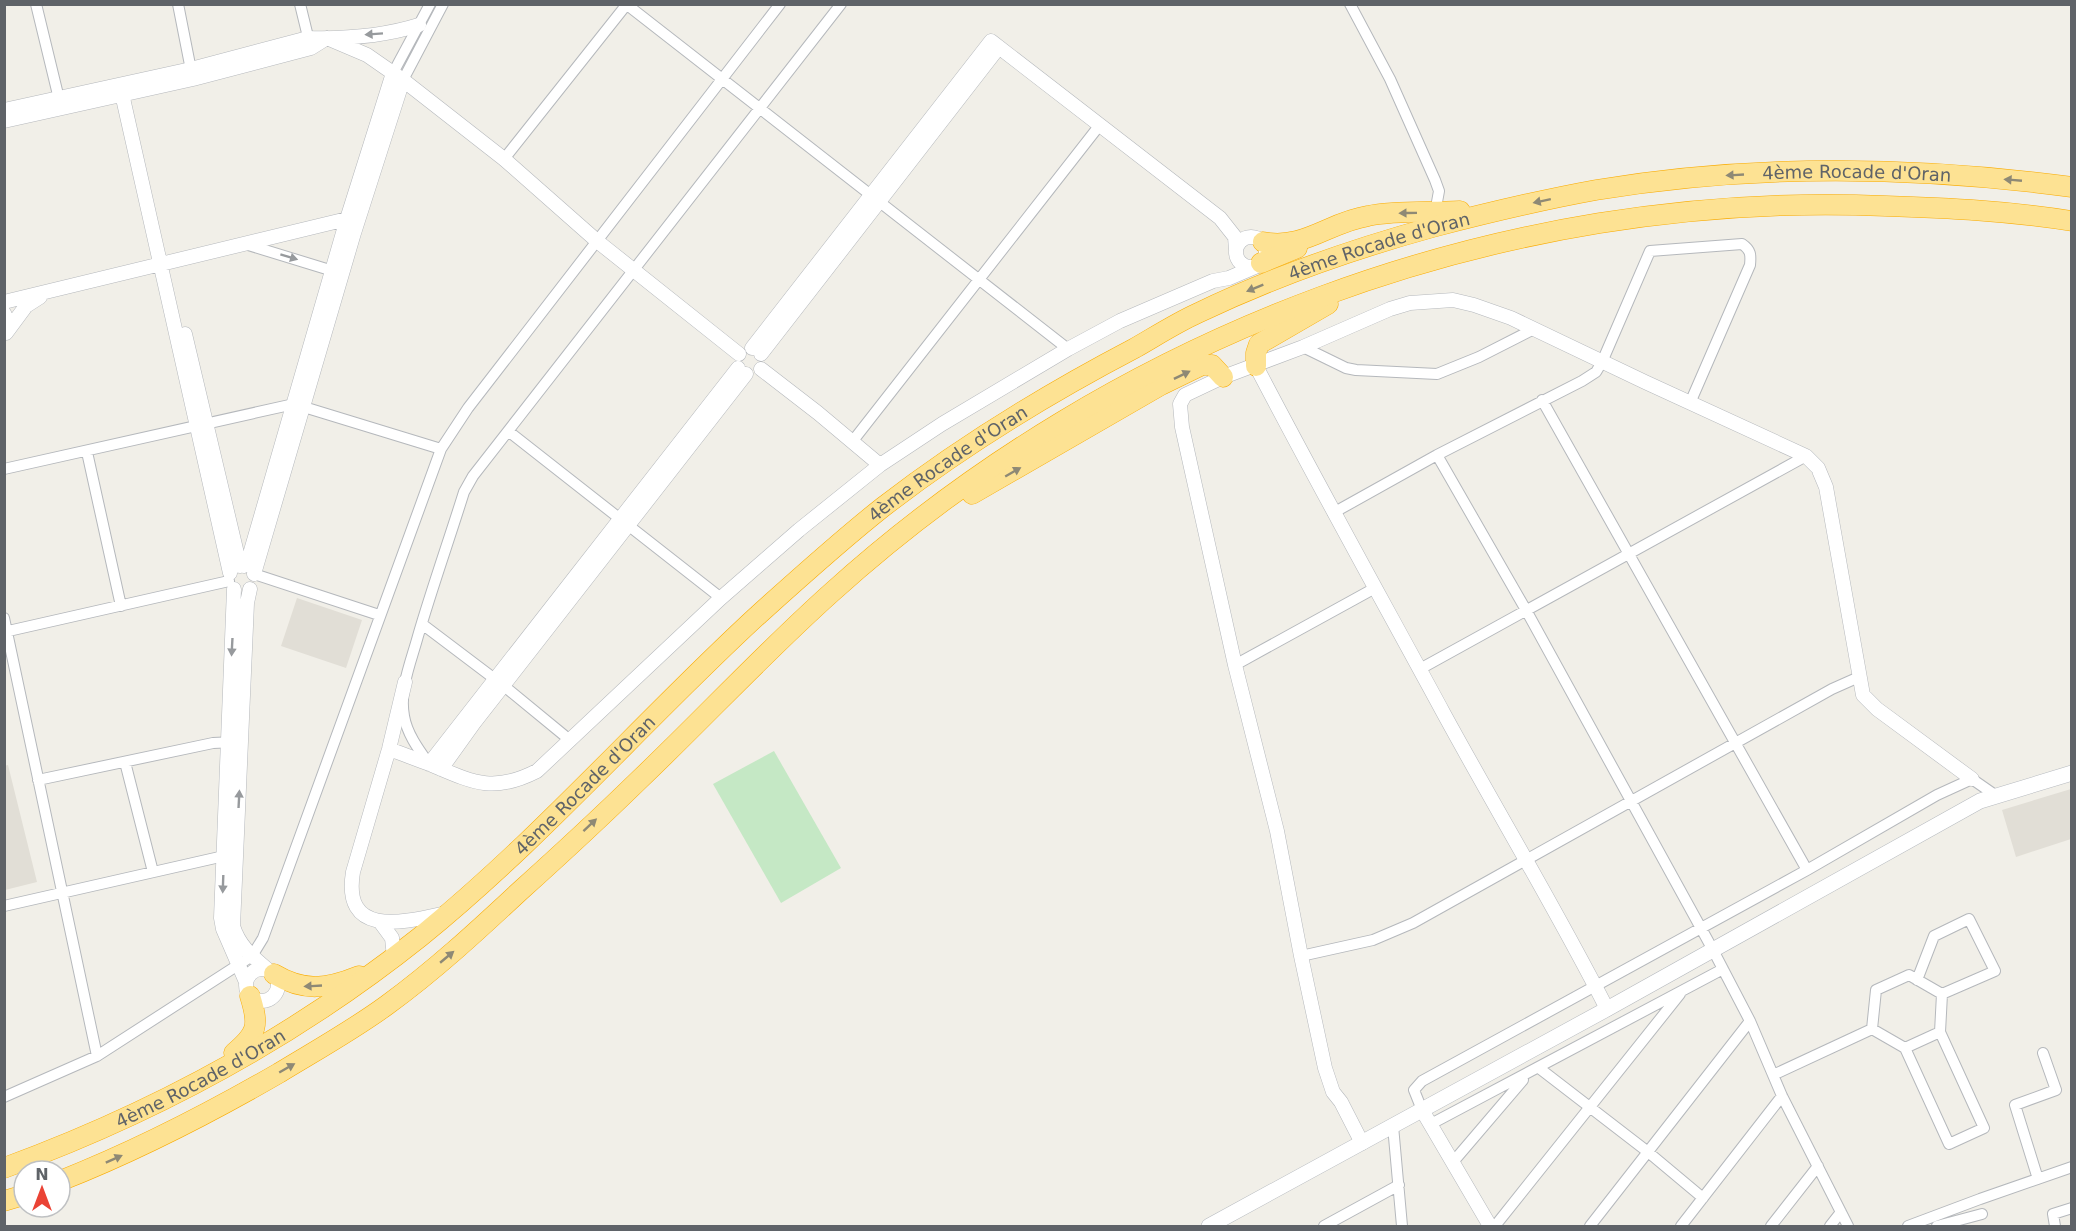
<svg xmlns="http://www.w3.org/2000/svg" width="2076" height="1231" font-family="'DejaVu Sans',sans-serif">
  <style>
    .education { fill: #e1ded6 }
    .green { fill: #c5e8c5 }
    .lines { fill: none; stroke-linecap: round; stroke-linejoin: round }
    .minor-casing { stroke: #b5b8bc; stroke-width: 12 }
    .tertiary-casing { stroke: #b5b8bc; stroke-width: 15 }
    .secondary-casing { stroke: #b6babf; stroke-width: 16 }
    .motorway-casing { stroke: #f9ab00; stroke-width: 21 }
    .minor { stroke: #fff; stroke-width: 10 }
    .tertiary { stroke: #fff; stroke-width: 14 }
    .secondary { stroke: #fff; stroke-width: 15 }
    .motorway { stroke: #fde293; stroke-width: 20 }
    .oneway { fill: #979a9d }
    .oneway2 { fill: #8e8975 }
    .labels { text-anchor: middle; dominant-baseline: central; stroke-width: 4.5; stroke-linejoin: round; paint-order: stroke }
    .street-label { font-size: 18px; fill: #5f6368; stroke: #fff }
  </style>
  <rect width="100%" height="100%" fill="#f1efe8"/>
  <!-- education -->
  <path class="education" d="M 297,598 L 362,620 L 346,668 L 281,646 Z
    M 8,765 L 37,882 L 5,890 L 4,766 Z
    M 2071,789 L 2071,839 L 2016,857 L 2002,810 Z"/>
  <!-- green -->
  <path class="green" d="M 774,751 L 841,868 L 781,903 L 713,784 Z"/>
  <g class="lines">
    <!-- minor casing -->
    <g class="minor-casing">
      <path id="minor" d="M 36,4 L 60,103
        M 178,4 L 192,75
        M 300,4 L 310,45
        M 626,4 L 1068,349
        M 1350,4 L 1390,79 L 1435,180 L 1439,191 L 1435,213
        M 393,73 L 430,4
        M 403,80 L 443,4
        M 504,159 L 627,4
        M 245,244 L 333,271
        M 1303,347 L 1346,368 L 1356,370 L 1437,374 L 1479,357 L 1534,329
        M 1542,400 L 1807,870
        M 508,431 L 721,598
        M 852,442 L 1099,126
        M 87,452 L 121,606
        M 1437,455 L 1582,381 L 1596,372 L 1602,362 L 1650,251 L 1742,244 C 1751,250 1751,255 1750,265 L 1690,403
        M 4,469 L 294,404 L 441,449
        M 1333,513 L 1437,455 L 1526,610 L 1713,950 L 1750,1021 L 1782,1096 L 1848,1226
        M 254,574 L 379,615
        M 4,618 L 97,1056
        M 422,624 L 504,686 L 571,741
        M 4,632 L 229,581
        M 1235,665 L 1375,588
        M 1420,669 L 1806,456
        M 125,762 L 153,872
        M 429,764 C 419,750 407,734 404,716 C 399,689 411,662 418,636 C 432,588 449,540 464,492 L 473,476 L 841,4
        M 38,780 L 213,743 L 235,742
        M 4,906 L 224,856
        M 1301,956 L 1373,940 L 1413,923 L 1832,689 L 1859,677
        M 1917,980 L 1934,936 L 1969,919 L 1995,971 L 1942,994
        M 1905,1048 L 1940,1032 L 1942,994 L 1909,975 L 1876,990 L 1872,1029 L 1905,1048 L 1949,1144 L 1984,1128 L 1940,1032
        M 1539,1068 L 1648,1152 L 1703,1198
        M 1773,1075 L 1872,1029
        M 4,1097 L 97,1056 L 252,956 L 263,938 L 441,449 L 468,408 L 780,4
        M 1422,1110 L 1414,1090 L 1422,1081 L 1807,870 L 1937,795 L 1972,779 L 1995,795
        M 1431,1124 L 1723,969
        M 1393,1126 L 1402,1226
        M 1453,1162 L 1523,1080
        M 2038,1179 L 2015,1105 L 2056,1090 L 2043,1053
        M 1324,1226 L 1399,1185
        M 1495,1226 L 1680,994
        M 1590,1226 L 1750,1021
        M 1681,1226 L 1782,1096
        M 1771,1226 L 1818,1166
        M 1830,1226 L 1841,1212
        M 1908,1226 L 1980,1199 L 2072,1167
        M 1937,1226 L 1982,1214
        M 2055,1226 L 2053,1214 L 2072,1208"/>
    </g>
    <!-- tertiary casing -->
    <g class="tertiary-casing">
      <path id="tertiary" d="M 327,38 L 367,55 L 403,80 L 504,159 L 597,241 L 739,354
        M 120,85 L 230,573
        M 4,110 L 191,69 L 308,38 C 345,39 384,36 419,25
        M 4,121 L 193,79 L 311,48 L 327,38
        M1236 252a15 15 0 1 1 30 0a15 15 0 1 1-30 0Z
        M 4,302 L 347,219 L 353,221
        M 4,313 L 8,322 L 6,333
        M 6,333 L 26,306 L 40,297
        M 185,334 L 240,566
        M 752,348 L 991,41 L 1220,218 L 1235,237 L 1236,250
        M 761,354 L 999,47
        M 1256,366 C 1317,483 1381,598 1444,714 C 1498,813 1556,909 1607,1009
        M 761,369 L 818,413 L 880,465
        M 244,566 L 248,561 L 347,219 L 393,73
        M 254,574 L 354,233 L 403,80
        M 234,589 L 221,918 L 223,929 L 246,982
        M 250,589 L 247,603 L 233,926 C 239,946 253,957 268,970
        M 405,682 L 389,749 L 353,872 C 342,939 405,922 446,913
        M 389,749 C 403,754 418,760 432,765 C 474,783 494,793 537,771 L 721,598 L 799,530 L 880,465 L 942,424 L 1068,349 L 1120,321 L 1213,281 L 1229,278 L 1257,266
        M 429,764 L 738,368
        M 441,769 L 474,723 L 746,374
        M 381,923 L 392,938 L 394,957
        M246 985a16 16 0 1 1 32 0a16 16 0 1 1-32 0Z
        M 1422,1110 L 1490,1226
        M 1362,1143 L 1341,1102 L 1333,1092 L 1325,1068 L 1301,956 L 1277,831 L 1235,665 L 1182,427 L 1180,404 L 1185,395 L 1223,377 L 1303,347 L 1390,309 L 1410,303 L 1453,300 L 1474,305 L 1511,318 L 1645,382 L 1806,456 L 1818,468 L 1826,487 L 1863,695 L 1877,709 L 1972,779"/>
    </g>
    <!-- secondary casing -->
    <g class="secondary-casing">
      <path id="secondary" d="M 1209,1226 L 1607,1009 L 1980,801 L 2072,773"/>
    </g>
    <!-- motorway casing -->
    <g class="motorway-casing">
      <g id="motorway">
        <path d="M 1263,242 C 1304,250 1329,222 1368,216 C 1398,210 1430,213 1460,211"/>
        <path d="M 1261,263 L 1297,248"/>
        <path d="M 1256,366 L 1256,353 L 1259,344 L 1328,304"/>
        <path d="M 972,494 L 1161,385 L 1202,365 L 1212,365 L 1223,377"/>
        <path d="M 274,974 C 304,992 327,989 359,976"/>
        <path d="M 234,1053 C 258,1033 259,1025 250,996"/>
        <path id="s1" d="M 4,1168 C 154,1113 296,1036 420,937 C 541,839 643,721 757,616 C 798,579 840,541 883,507 C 962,446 1047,394 1135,348 C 1156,336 1176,323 1198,313 C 1273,277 1353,249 1433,227 C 1487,213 1541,200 1596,190 C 1752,164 1915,166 2072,187"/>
        <path d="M 60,1181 C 136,1151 208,1114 279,1073 C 315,1051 353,1030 387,1005 C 435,970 477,931 520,891 C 560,855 600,818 639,780 C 704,718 764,653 831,593 C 1115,336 1502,189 1886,206 C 1948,208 2010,211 2072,221"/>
        <path d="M 4,1201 L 24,1195"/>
      </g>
    </g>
    <!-- minor -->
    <use href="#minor" class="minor"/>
    <!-- tertiary -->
    <use href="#tertiary" class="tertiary"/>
    <!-- secondary -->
    <use href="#secondary" class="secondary"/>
    <!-- motorway -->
    <use href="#motorway" class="motorway"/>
  </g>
  <!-- one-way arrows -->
  <defs><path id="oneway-solid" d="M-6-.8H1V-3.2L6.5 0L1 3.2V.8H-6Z" transform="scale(1.5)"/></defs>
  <g class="oneway">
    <use href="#oneway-solid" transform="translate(374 34) rotate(176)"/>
    <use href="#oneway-solid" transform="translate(289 257) rotate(17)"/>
    <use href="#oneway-solid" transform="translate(232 647) rotate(93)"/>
    <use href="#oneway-solid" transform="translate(239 799) rotate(-87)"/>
    <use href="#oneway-solid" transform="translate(223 884) rotate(92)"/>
  </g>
  <g class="oneway2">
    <use href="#oneway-solid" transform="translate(1735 175) rotate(177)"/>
    <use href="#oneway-solid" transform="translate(2013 180) rotate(-175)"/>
    <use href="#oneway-solid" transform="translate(1542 201) rotate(168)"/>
    <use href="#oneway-solid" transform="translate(1408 213) rotate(179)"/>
    <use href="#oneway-solid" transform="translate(1255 288) rotate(158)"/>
    <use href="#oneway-solid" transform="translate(1182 375) rotate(-26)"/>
    <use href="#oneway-solid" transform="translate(1013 472) rotate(-30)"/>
    <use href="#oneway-solid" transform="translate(590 825) rotate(-43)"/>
    <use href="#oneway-solid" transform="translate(447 957) rotate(-40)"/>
    <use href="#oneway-solid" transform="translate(313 986) rotate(177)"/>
    <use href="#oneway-solid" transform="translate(287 1068) rotate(-30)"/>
    <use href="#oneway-solid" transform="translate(114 1159) rotate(-24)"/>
  </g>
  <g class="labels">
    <!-- street labels -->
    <g class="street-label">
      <text stroke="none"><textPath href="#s1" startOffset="2160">4ème Rocade d'Oran</textPath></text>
      <text stroke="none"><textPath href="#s1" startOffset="1674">4ème Rocade d'Oran</textPath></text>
      <text stroke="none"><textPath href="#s1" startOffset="1188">4ème Rocade d'Oran</textPath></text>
      <text stroke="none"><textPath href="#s1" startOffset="702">4ème Rocade d'Oran</textPath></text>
      <text stroke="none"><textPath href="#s1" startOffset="216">4ème Rocade d'Oran</textPath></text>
    </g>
  </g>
  <!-- border -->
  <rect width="2076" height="1231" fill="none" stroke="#5f6368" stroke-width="12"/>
  <!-- north arrow -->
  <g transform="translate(42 1189)"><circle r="28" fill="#ffffff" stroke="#bfc1c3" stroke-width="1.5"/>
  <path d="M0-4.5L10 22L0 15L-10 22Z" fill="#ea4335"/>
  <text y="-9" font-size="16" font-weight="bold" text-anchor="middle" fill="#5f6368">N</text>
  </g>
</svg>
